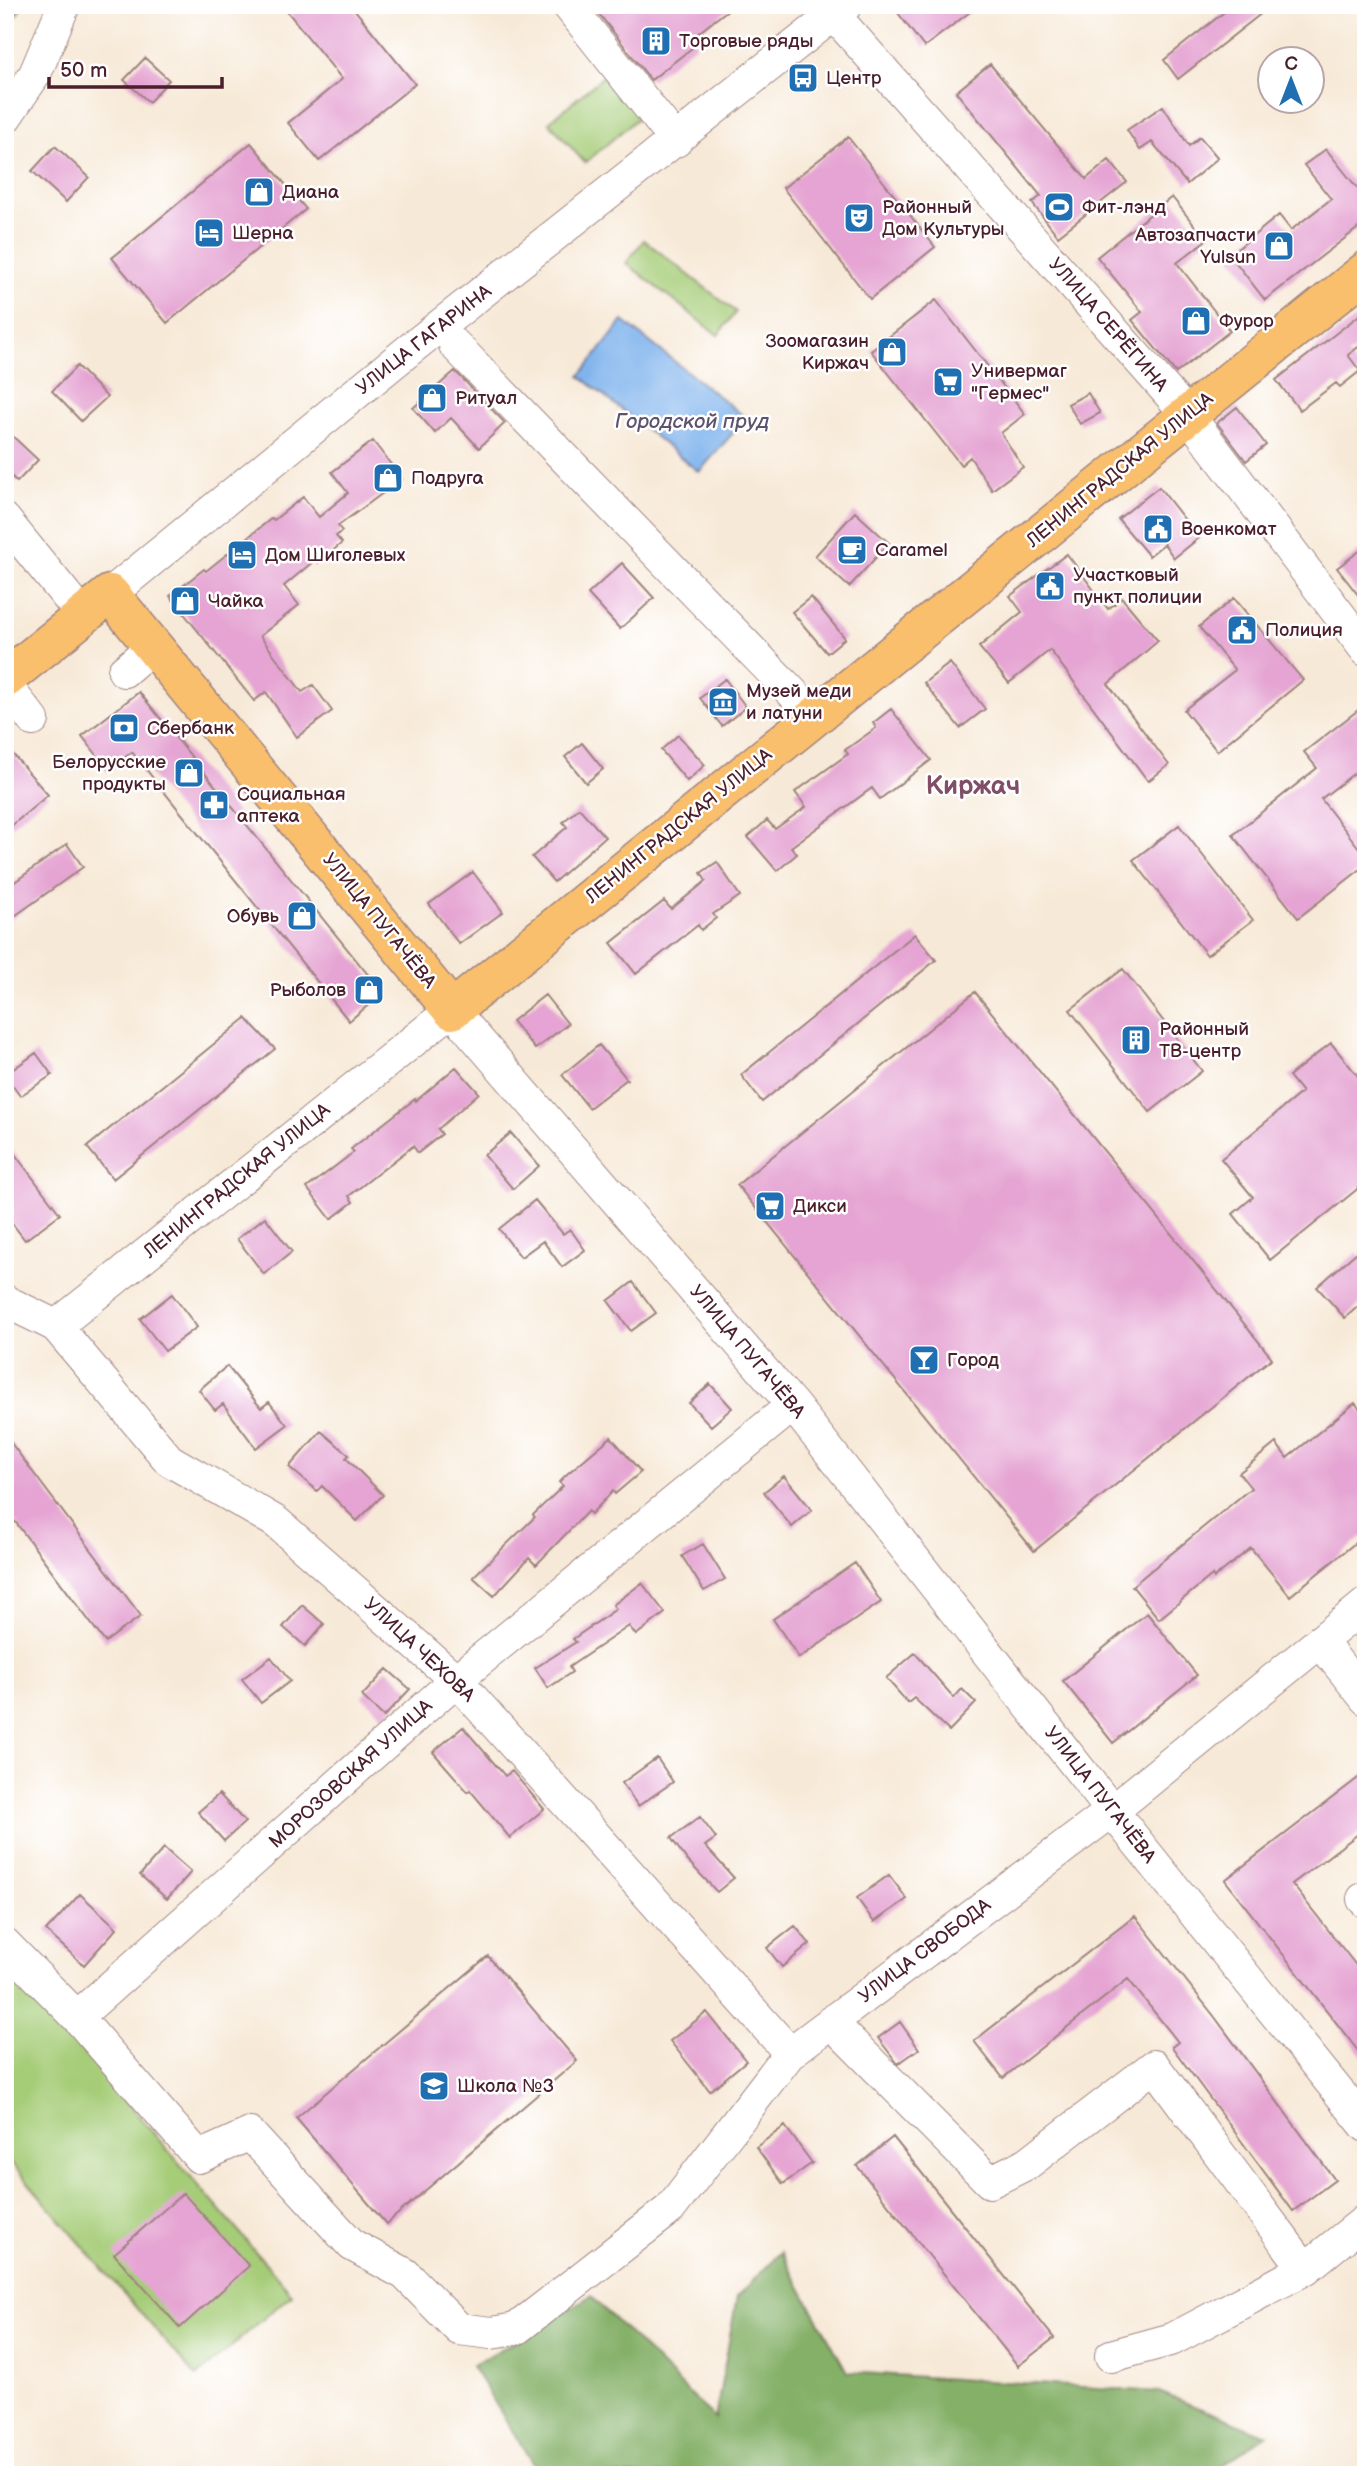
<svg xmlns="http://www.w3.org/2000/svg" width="1371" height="2480" font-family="'Balsamiq Sans',sans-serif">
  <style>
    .green { fill: #a5cc77; stroke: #787651; stroke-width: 2 }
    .forest { fill: #84b068; stroke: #67684a; stroke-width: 2 }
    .water { fill: #80b4ed; stroke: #656a8c; stroke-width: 2 }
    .building { fill: #e5a4d3 }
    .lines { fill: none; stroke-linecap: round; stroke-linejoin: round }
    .minor-casing { stroke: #a08481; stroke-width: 34 }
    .major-casing { stroke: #a08481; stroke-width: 41 }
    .minor { stroke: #fff; stroke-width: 32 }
    .major { stroke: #f9bf6d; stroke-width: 38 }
    .labels { text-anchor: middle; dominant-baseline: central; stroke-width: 5; stroke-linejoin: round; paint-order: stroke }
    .poi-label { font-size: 19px; fill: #4a1f2b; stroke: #fff; text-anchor: start }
    .street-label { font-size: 19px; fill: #4a1f2b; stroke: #fff }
    .water-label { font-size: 21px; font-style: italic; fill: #5d536f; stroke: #fff }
    .district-label { font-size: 26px; font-weight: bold; fill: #804e66; stroke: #fff }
  </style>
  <rect width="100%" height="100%" fill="#fff"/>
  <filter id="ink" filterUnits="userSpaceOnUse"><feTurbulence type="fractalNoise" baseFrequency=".0143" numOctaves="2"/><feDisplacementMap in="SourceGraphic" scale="14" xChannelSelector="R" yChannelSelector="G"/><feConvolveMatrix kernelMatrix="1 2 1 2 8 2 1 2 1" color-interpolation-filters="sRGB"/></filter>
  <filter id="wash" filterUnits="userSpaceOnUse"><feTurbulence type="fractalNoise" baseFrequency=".00686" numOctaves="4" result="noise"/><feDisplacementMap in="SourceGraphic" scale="28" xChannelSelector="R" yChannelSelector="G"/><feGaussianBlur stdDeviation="1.57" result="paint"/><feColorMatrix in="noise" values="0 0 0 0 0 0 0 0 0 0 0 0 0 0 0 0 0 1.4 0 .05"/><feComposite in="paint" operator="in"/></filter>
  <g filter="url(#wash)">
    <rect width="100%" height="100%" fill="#f7e9d7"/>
    <!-- green -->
    <path class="green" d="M 606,74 L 641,115 L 585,163 L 549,122 Z
      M 644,240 L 736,312 L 718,335 L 626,263 Z
      M 5,1961 L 292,2294 L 196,2377 L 5,2156 Z"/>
    <!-- forest -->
    <path class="forest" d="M 5,5 L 23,5 L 5,33 Z
      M 781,2252 L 847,2372 L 1159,2392 L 1267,2435 L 1207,2475 L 540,2475 L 472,2366 L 591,2296 L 715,2419 L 737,2297 Z"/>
    <!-- water -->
    <path class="water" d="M 623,321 L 746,418 L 699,472 L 580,376 Z"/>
    <g id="blocks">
      <!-- building -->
      <path class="building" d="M 282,5 L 351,5 L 415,84 L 319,161 L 288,123 L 342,79 Z
        M 592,5 L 734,5 L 692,38 L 697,44 L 651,80 Z
        M 892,5 L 979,5 L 924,47 Z
        M 1233,5 L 1272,5 L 1178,79 L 1164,60 Z
        M 145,58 L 169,80 L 149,102 L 124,80 Z
        M 990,64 L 1086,179 L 1109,160 L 1127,182 L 1058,236 L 1032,203 L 1041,196 L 956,92 Z
        M 1163,106 L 1189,146 L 1200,137 L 1218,158 L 1187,184 L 1152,142 L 1140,150 L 1127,130 Z
        M 848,137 L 935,247 L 870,299 L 783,188 Z
        M 251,143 L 306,209 L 167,323 L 112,258 Z
        M 55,146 L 89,177 L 66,202 L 32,171 Z
        M 1326,149 L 1366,199 L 1366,222 L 1265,300 L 1230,255 L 1279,215 L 1291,230 L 1331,199 L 1304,165 Z
        M 1172,197 L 1206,240 L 1177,263 L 1230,331 L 1176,373 L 1132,320 L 1142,312 L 1097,257 Z
        M 936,300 L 1025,414 L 1001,433 L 1023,467 L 992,490 L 970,457 L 961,465 L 871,351 Z
        M 1366,310 L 1366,341 L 1348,355 L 1360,371 L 1340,387 L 1336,383 L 1300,410 L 1276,380 Z
        M 77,366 L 107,397 L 81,421 L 52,391 Z
        M 455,371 L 505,423 L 479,448 L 451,418 L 435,433 L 413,408 Z
        M 1088,393 L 1100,413 L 1080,424 L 1068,404 Z
        M 1237,407 L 1266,445 L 1246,461 L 1217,423 Z
        M 5,429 L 38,460 L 17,482 L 5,470 Z
        M 373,441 L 402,479 L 338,526 L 342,531 L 336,536 L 342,543 L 318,563 L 315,560 L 284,586 L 299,605 L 260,636 L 302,692 L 313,685 L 332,711 L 297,737 L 266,692 L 254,701 L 170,596 L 204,569 L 206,571 L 272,518 L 274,520 L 303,497 L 319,517 L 348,493 L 332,472 Z
        M 1159,487 L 1199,538 L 1174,558 L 1164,544 L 1149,556 L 1118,519 Z
        M 855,512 L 889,543 L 849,587 L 815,556 Z
        M 1366,546 L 1366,605 L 1337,568 Z
        M 1067,554 L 1108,609 L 1122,598 L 1158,641 L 1108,684 L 1169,765 L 1148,781 L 1050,650 L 1009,683 L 979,647 L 1022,612 L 1010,596 Z
        M 622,563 L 654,598 L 620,629 L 588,594 Z
        M 811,597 L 845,638 L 827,653 L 792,612 Z
        M 1234,598 L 1303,680 L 1217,751 L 1184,710 L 1235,670 L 1199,627 Z
        M 950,663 L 985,709 L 960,728 L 924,683 Z
        M 725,679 L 746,707 L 722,726 L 700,698 Z
        M 139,692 L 383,993 L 349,1021 L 132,752 L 109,770 L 82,736 Z
        M 1366,704 L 1366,764 L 1321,799 L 1366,857 L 1366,865 L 1298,918 L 1233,835 L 1317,768 L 1304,752 Z
        M 891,709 L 931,760 L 880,799 L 872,788 L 791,847 L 797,854 L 777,871 L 748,837 L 767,820 L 775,829 L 806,807 L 795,792 L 848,754 L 845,750 L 876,728 L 873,723 Z
        M 678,735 L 705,765 L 687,781 L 661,750 Z
        M 582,743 L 603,769 L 586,783 L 565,757 Z
        M 5,745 L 48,795 L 5,831 Z
        M 579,808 L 605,837 L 554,882 L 532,857 L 567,827 L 563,822 Z
        M 1179,825 L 1253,920 L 1207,955 L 1133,860 Z
        M 67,844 L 83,867 L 5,923 L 5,889 Z
        M 717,862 L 740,896 L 713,914 L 716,918 L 701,930 L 698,925 L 636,974 L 611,943 L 664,901 L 671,909 L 706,881 L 701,873 Z
        M 473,872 L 503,912 L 459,944 L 429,904 Z
        M 915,934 L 936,960 L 762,1102 L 741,1075 Z
        M 1123,969 L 1202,1071 L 1150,1112 L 1070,1010 Z
        M 975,992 L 1272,1358 L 1034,1551 L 737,1185 Z
        M 545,995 L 568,1024 L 535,1049 L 512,1021 Z
        M 246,1018 L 275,1049 L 113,1179 L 87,1147 Z
        M 1331,1043 L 1366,1086 L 1366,1182 L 1270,1260 L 1233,1214 L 1253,1197 L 1221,1159 L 1302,1092 L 1289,1076 Z
        M 599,1045 L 627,1079 L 589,1108 L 562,1075 Z
        M 36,1053 L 52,1075 L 20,1096 L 5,1075 Z
        M 456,1067 L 479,1093 L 438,1129 L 442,1134 L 418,1153 L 413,1146 L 349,1196 L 353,1202 L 331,1219 L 307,1188 L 354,1152 L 351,1149 L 415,1099 L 416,1101 Z
        M 511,1133 L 539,1166 L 513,1189 L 484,1155 Z
        M 5,1141 L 60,1214 L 25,1240 L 5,1214 Z
        M 535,1200 L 563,1234 L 570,1229 L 585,1250 L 562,1267 L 543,1241 L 521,1257 L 499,1229 Z
        M 265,1217 L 292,1252 L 264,1274 L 237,1239 Z
        M 1357,1252 L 1366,1262 L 1366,1299 L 1345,1318 L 1317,1287 Z
        M 633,1282 L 656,1313 L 631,1331 L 608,1301 Z
        M 172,1294 L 197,1327 L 165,1351 L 140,1319 Z
        M 227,1366 L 261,1408 L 269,1402 L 287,1425 L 256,1448 L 223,1404 L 215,1410 L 199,1390 Z
        M 710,1384 L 732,1408 L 711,1426 L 689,1403 Z
        M 1355,1403 L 1366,1417 L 1366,1534 L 1290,1596 L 1251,1548 L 1214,1578 L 1212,1575 L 1159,1619 L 1132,1586 L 1251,1488 L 1239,1473 L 1276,1443 L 1287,1458 Z
        M 321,1431 L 349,1455 L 346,1458 L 383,1495 L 357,1521 L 322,1486 L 317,1491 L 289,1467 Z
        M 5,1435 L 141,1616 L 105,1642 L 5,1508 Z
        M 611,1437 L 641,1472 L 615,1494 L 613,1491 L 591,1514 L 588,1511 L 536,1565 L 529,1558 L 494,1596 L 473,1577 L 535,1517 L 533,1515 L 563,1486 L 559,1482 L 567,1474 Z
        M 784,1476 L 812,1510 L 792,1527 L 764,1492 Z
        M 703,1544 L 725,1579 L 704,1591 L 682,1556 Z
        M 855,1563 L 881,1602 L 799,1658 L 773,1619 Z
        M 642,1583 L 665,1613 L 636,1635 L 629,1626 L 569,1667 L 572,1672 L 548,1688 L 535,1668 L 576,1642 L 573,1639 L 616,1609 L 613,1605 Z
        M 302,1605 L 324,1624 L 305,1646 L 283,1627 Z
        M 1147,1613 L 1197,1675 L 1113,1743 L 1063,1681 Z
        M 915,1653 L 954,1698 L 962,1689 L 976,1703 L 949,1731 L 914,1698 L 908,1703 L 886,1678 Z
        M 271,1657 L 290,1681 L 261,1703 L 242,1679 Z
        M 387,1669 L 410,1689 L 384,1717 L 362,1696 Z
        M 463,1727 L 505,1776 L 512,1771 L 544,1809 L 510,1838 L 470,1790 L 468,1792 L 433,1752 Z
        M 657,1758 L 673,1782 L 638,1806 L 622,1783 Z
        M 1366,1772 L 1366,1828 L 1292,1884 L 1366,1978 L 1366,2061 L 1225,1880 Z
        M 219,1794 L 245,1822 L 224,1841 L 198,1812 Z
        M 700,1817 L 716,1838 L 705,1846 L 734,1878 L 717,1892 L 687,1860 L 671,1838 Z
        M 164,1848 L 191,1872 L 167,1899 L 140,1875 Z
        M 889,1875 L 907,1899 L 874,1922 L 857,1898 Z
        M 80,1894 L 117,1928 L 84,1965 L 46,1931 Z
        M 1135,1916 L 1214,2016 L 1335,2180 L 1293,2211 L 1172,2047 L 1178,2042 L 1128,1979 L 1003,2078 L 974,2041 Z
        M 795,1926 L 810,1944 L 782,1967 L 767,1948 Z
        M 488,1956 L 577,2061 L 386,2224 L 296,2118 Z
        M 707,2012 L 746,2061 L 710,2091 L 670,2041 Z
        M 900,2022 L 919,2049 L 898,2064 L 878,2038 Z
        M 785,2126 L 812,2163 L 783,2184 L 756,2147 Z
        M 893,2137 L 1054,2338 L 1018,2366 L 857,2166 Z
        M 183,2193 L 249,2266 L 180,2328 L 114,2254 Z"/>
    </g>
  </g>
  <g filter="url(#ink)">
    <use href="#blocks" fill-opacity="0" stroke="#a08481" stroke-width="2"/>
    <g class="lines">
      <!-- minor casing -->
      <g class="minor-casing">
        <path id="minor" d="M 568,5 L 676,141
          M 834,15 L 1188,415 L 1366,650
          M 5,118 L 35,74 L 64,5
          M 455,345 L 815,716
          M 5,520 L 83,616
          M 110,594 L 409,350 L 846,5
          M 124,671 L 153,646
          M 5,685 L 33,720
          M 5,1301 L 56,1326 L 169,1460 L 276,1522 L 456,1680 L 790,2053
          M 56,1326 L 452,1010 L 793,1405 L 1112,1811 L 1366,2126
          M 1320,1641 L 1366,1699
          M 1366,1897 L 1363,1899 L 1366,1902
          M 5,1944 L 77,2017 L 199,2157 L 250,2134 L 352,2245 L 405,2274 L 459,2329 L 491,2333 L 516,2329 L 670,2209 L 790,2053 L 1112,1811 L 1366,1604
          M 77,2017 L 456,1680 L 793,1405
          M 831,2022 L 990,2182 L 1028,2163 L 1154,2066 L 1305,2269 L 1366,2220
          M 1111,2356 L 1173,2339 L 1305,2269"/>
      </g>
      <!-- major casing -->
      <g class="major-casing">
        <path id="major" d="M 5,679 L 110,594 L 452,1010 L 1366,271"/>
      </g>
      <!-- minor -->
      <use href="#minor" class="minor"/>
      <!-- major -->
      <use href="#major" class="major"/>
    </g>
  </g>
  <!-- icons -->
  <defs>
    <g id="building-square" transform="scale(1.575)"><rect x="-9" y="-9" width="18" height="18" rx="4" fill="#1f6fb2" stroke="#fff"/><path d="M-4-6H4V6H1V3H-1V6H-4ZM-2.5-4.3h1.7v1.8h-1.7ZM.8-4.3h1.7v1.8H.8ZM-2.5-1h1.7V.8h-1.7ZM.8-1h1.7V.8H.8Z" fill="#fff"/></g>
    <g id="bus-square" transform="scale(1.575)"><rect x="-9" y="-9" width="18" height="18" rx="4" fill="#1f6fb2" stroke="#fff"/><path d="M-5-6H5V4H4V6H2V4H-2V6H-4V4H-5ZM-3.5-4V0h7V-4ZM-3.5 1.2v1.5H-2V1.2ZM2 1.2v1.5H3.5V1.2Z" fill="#fff"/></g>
    <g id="shop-square" transform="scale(1.575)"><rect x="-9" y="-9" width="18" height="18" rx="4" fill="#1f6fb2" stroke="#fff"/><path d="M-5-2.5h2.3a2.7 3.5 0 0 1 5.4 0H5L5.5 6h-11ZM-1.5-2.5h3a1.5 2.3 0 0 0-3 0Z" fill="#fff"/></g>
    <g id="stadium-square" transform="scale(1.575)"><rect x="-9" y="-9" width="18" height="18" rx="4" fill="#1f6fb2" stroke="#fff"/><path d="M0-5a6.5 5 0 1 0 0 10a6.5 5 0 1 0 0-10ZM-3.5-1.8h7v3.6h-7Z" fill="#fff"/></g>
    <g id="theatre-square" transform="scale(1.575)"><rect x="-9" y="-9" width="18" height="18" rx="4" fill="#1f6fb2" stroke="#fff"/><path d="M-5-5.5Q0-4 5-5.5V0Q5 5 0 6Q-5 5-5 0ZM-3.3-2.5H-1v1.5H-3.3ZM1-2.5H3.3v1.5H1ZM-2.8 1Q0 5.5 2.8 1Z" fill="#fff"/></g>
    <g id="hotel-square" transform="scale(1.575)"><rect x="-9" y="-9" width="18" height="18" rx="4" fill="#1f6fb2" stroke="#fff"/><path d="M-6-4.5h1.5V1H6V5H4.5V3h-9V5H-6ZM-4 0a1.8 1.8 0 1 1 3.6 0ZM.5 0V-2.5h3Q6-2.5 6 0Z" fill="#fff"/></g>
    <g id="supermarket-square" transform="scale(1.575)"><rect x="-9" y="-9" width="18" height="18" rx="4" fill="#1f6fb2" stroke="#fff"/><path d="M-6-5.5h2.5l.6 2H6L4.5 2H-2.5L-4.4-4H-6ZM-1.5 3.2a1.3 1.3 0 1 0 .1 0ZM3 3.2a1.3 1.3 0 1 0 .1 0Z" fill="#fff"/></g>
    <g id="civic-square" transform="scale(1.575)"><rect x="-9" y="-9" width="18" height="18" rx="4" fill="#1f6fb2" stroke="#fff"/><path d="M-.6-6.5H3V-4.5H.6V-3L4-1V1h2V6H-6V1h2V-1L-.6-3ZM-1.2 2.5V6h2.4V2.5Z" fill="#fff"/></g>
    <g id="cafe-square" transform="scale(1.575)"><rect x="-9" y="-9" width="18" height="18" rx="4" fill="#1f6fb2" stroke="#fff"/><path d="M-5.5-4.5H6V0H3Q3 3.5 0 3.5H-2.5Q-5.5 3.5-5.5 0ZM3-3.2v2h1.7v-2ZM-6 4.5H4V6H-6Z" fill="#fff"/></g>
    <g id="museum-square" transform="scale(1.575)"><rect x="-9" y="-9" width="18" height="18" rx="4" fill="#1f6fb2" stroke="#fff"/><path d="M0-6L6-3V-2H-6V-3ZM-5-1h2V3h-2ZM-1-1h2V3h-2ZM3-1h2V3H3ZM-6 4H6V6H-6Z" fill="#fff"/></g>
    <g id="bank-square" transform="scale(1.575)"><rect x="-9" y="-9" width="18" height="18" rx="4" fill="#1f6fb2" stroke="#fff"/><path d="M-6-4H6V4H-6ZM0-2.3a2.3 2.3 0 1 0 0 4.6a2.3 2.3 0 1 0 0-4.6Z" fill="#fff"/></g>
    <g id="pharmacy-square" transform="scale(1.575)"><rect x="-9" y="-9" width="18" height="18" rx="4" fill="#1f6fb2" stroke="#fff"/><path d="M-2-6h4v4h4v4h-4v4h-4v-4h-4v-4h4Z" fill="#fff"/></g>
    <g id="bar-square" transform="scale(1.575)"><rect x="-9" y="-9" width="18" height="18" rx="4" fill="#1f6fb2" stroke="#fff"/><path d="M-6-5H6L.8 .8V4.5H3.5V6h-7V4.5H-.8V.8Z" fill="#fff"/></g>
    <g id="school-square" transform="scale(1.575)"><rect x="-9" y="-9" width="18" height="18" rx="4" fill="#1f6fb2" stroke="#fff"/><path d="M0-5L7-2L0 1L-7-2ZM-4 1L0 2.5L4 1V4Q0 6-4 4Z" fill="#fff"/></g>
  </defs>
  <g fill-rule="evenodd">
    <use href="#building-square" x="656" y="41"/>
    <use href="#bus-square" x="803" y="78"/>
    <use href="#shop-square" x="259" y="192"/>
    <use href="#stadium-square" x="1059" y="207"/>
    <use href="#theatre-square" x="859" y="218"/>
    <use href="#hotel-square" x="209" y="233"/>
    <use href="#shop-square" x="1279" y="246"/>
    <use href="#shop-square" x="1196" y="321"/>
    <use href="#shop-square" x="892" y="352"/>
    <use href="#supermarket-square" x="948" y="382"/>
    <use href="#shop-square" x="432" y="398"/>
    <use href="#shop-square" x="388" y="478"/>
    <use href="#civic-square" x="1158" y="529"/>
    <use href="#cafe-square" x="852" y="550"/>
    <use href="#hotel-square" x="242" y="555"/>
    <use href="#civic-square" x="1050" y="586"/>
    <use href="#shop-square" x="185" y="601"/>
    <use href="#civic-square" x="1242" y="630"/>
    <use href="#museum-square" x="723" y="702"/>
    <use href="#bank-square" x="124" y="728"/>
    <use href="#shop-square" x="189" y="773"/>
    <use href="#pharmacy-square" x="214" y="805"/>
    <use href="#shop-square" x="302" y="916"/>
    <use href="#shop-square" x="369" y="990"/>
    <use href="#building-square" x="1136" y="1040"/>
    <use href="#supermarket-square" x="770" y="1206"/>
    <use href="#bar-square" x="924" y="1360"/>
    <use href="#school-square" x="434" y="2086"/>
  </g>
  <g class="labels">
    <!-- poi labels -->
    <g class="poi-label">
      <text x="679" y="41">Торговые ряды</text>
      <text x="826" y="78">Центр</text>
      <text x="282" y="192">Диана</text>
      <text x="882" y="207">Районный<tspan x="882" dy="22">Дом Культуры</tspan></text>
      <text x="1082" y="207">Фит-лэнд</text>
      <text x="232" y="233">Шерна</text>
      <text x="1256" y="235" text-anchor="end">Автозапчасти<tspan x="1256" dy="22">Yulsun</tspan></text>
      <text x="1219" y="321">Фурор</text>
      <text x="869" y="341" text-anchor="end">Зоомагазин<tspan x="869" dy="22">Киржач</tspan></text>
      <text x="971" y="371">Универмаг<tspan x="971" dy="22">"Гермес"</tspan></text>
      <text x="455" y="398">Ритуал</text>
      <text x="411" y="478">Подруга</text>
      <text x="1181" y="529">Военкомат</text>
      <text x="875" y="550">Caramel</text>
      <text x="265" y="555">Дом Шиголевых</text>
      <text x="1073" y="575">Участковый<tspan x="1073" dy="22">пункт полиции</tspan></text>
      <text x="208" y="601">Чайка</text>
      <text x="1265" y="630">Полиция</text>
      <text x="746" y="691">Музей меди<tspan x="746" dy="22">и латуни</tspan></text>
      <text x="147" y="728">Сбербанк</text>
      <text x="166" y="762" text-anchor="end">Белорусские<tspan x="166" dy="22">продукты</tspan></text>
      <text x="237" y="794">Социальная<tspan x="237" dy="22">аптека</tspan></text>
      <text x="279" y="916" text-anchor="end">Обувь</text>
      <text x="346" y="990" text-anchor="end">Рыболов</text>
      <text x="1159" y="1029">Районный<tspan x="1159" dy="22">ТВ-центр</tspan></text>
      <text x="793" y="1206">Дикси</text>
      <text x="947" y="1360">Город</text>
      <text x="457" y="2086">Школа №3</text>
    </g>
    <!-- street labels -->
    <g class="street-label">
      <text transform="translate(1108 325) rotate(49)">УЛИЦА СЕРЁГИНА</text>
      <text transform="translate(424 340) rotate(-38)">УЛИЦА ГАГАРИНА</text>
      <text transform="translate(1120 470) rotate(-39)">ЛЕНИНГРАДСКАЯ УЛИЦА</text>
      <text transform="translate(679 826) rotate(-39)">ЛЕНИНГРАДСКАЯ УЛИЦА</text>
      <text transform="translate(379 921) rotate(51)">УЛИЦА ПУГАЧЁВА</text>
      <text transform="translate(237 1181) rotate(-39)">ЛЕНИНГРАДСКАЯ УЛИЦА</text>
      <text transform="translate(747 1352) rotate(50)">УЛИЦА ПУГАЧЁВА</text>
      <text transform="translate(419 1650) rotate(43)">УЛИЦА ЧЕХОВА</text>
      <text transform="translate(351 1774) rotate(-42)">МОРОЗОВСКАЯ УЛИЦА</text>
      <text transform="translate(1100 1795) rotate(52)">УЛИЦА ПУГАЧЁВА</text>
      <text transform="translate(925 1951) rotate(-37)">УЛИЦА СВОБОДА</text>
    </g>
    <!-- water labels -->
    <g class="water-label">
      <text x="692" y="421">Городской пруд</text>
    </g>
    <!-- district labels -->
    <g class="district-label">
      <text x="973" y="786">Киржач</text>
    </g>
  </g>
  <!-- margin -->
  <rect width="1371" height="2480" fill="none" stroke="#fff" stroke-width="28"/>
  <!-- north arrow -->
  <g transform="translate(1291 80)"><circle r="33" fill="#ffffff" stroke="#b7a5aa" stroke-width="2"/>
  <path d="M0-5L12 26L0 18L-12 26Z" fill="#1f6fb2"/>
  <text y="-10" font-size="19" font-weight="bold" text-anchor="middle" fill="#4a1f2b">С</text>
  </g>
  <!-- scale -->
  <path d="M49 77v10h173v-10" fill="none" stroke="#4a1f2b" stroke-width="3.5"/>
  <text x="60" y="77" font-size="21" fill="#4a1f2b" stroke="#ffffff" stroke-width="5" paint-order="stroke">50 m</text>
</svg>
